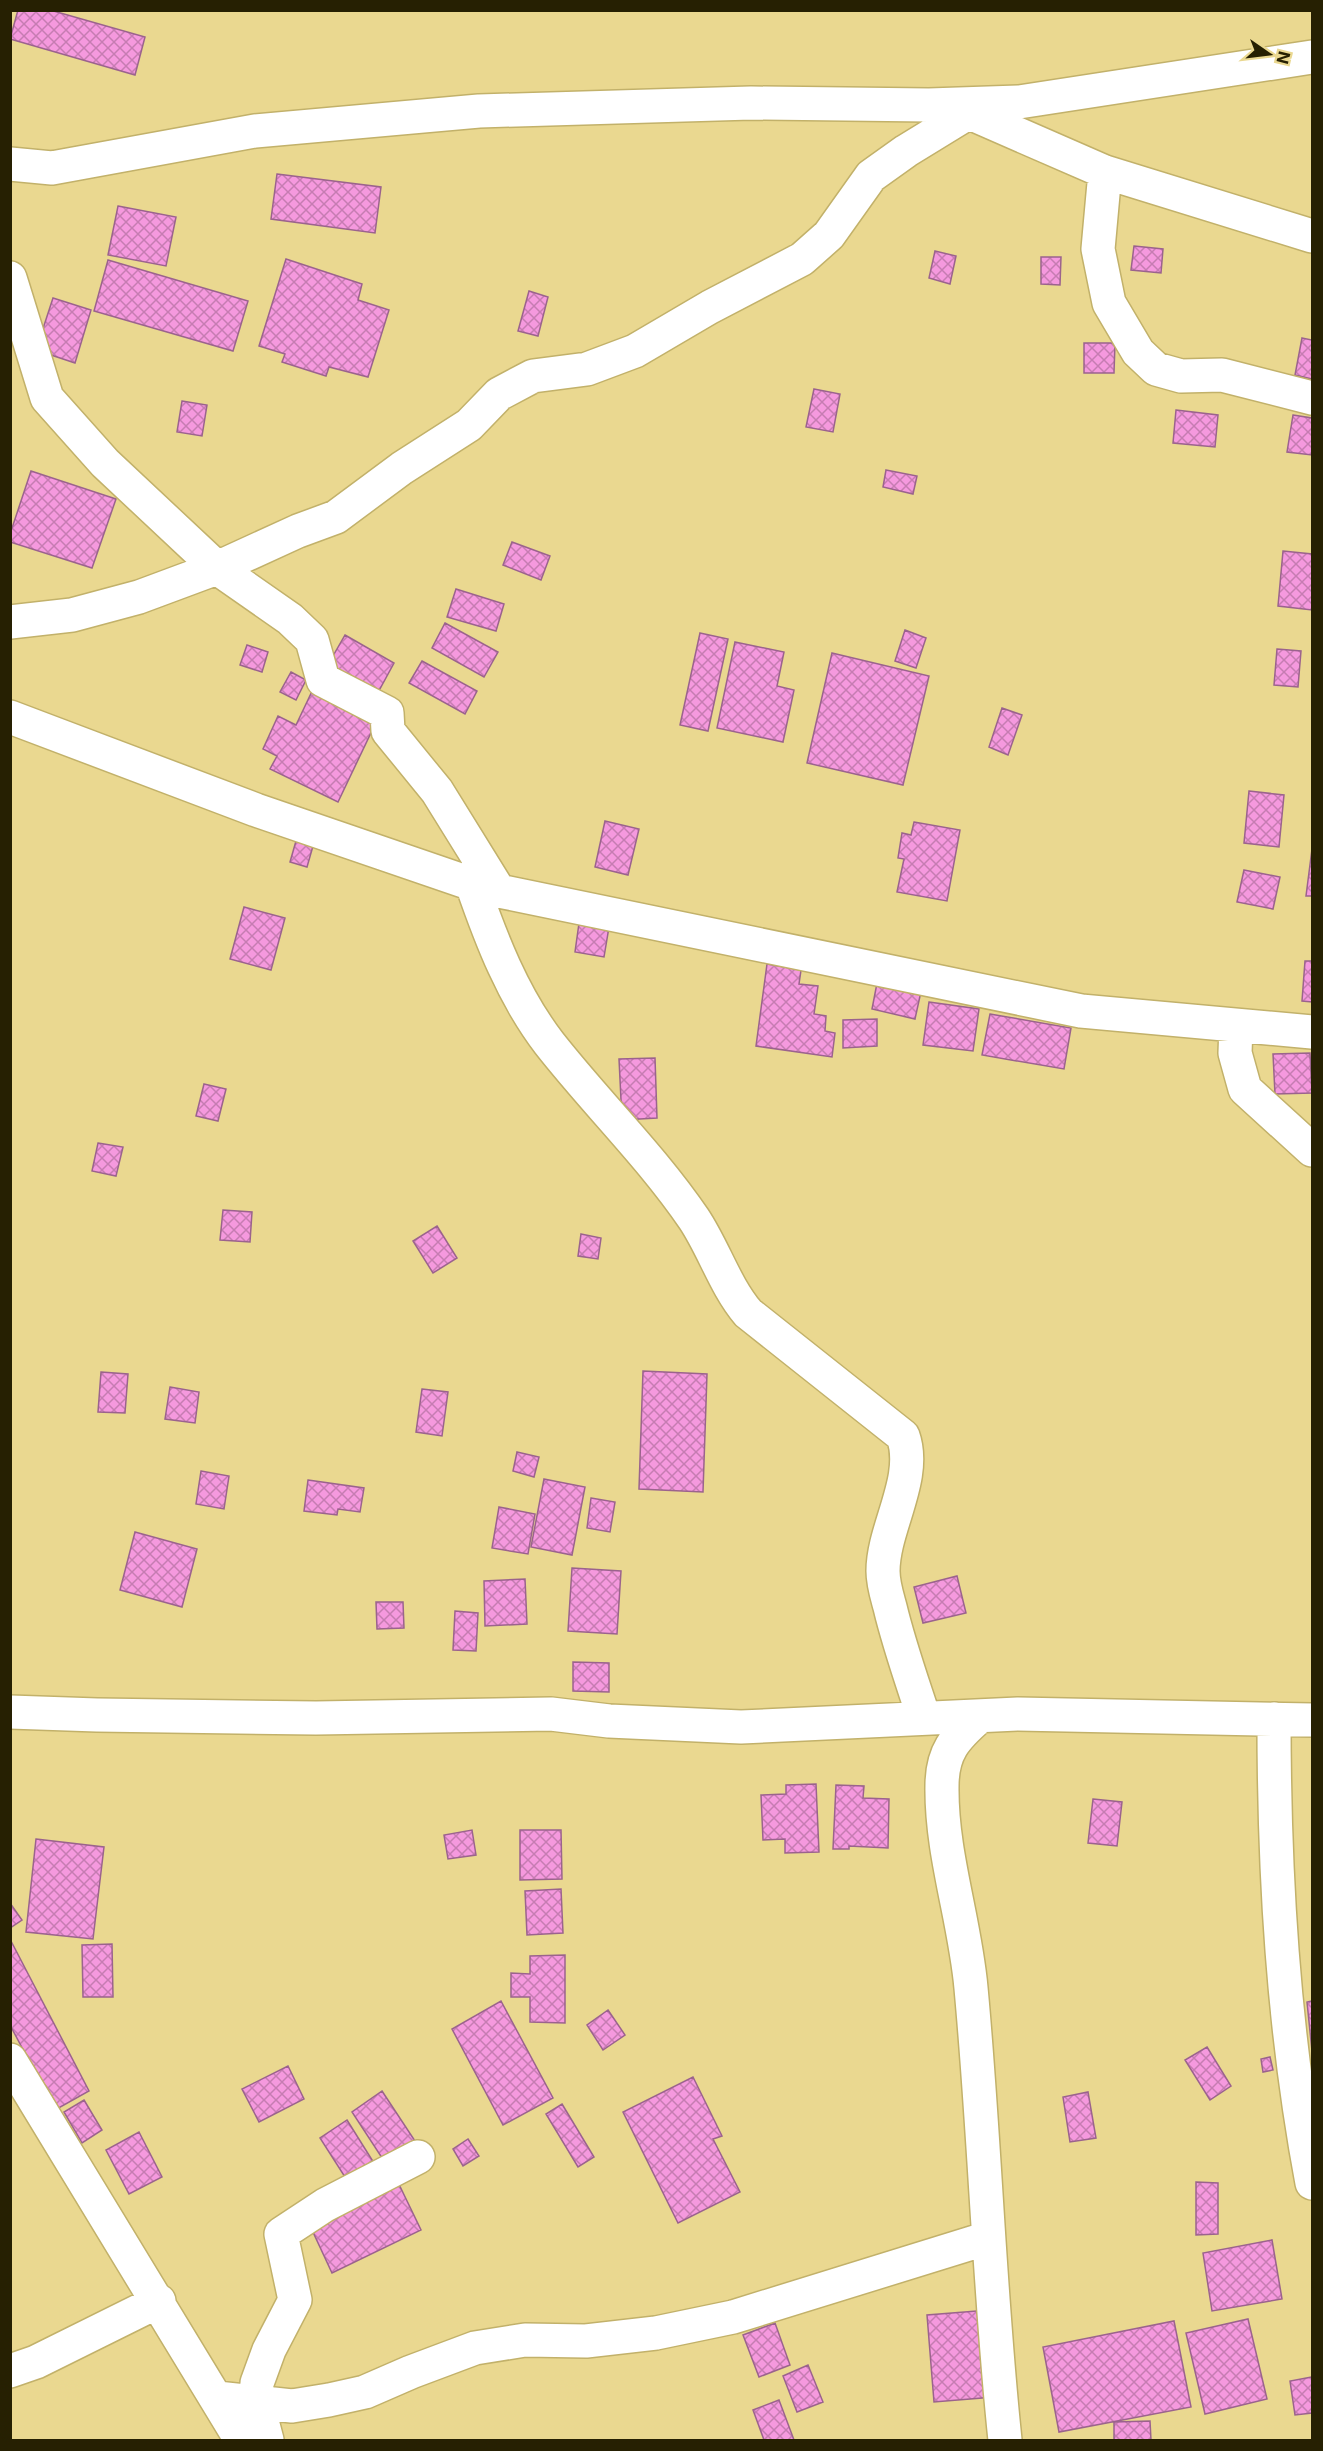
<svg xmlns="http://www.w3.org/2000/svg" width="1323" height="2451" font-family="Inter,sans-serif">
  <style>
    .building { fill: url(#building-cross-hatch); stroke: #9b638d; stroke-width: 1.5 }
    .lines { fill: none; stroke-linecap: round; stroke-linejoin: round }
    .minor-casing { stroke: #c2b16a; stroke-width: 36 }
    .minor { stroke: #fff; stroke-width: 33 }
  </style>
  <defs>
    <pattern id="building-cross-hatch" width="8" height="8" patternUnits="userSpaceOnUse" patternTransform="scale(1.5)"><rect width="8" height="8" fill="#f599de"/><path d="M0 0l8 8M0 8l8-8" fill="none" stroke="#c67cb2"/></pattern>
  </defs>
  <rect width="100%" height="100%" fill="#ead890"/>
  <!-- building -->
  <path class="building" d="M 18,10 L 50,10 L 145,37 L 135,75 L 10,39 Z
    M 277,174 L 381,187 L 375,233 L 271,219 Z
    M 118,206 L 176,217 L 166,266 L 108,255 Z
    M 1134,246 L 1163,249 L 1161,273 L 1131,270 Z
    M 935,251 L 956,256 L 950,284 L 929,278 Z
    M 1041,257 L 1061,257 L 1060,285 L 1041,284 Z
    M 286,259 L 362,284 L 358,300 L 389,310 L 368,377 L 329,367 L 326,376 L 282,362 L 285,354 L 259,346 Z
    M 108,260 L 248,301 L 233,351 L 94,311 Z
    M 529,291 L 548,297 L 538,336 L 518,331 Z
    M 53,298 L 91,310 L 75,363 L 36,350 Z
    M 1302,338 L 1312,340 L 1312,379 L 1295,375 Z
    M 1084,343 L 1115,343 L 1114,373 L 1084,373 Z
    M 814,389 L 840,394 L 833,432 L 806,427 Z
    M 182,401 L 207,405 L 202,436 L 177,432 Z
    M 1176,410 L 1218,415 L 1215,447 L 1173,443 Z
    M 1293,415 L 1312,418 L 1312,455 L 1287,452 Z
    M 886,470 L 917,476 L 913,494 L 883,487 Z
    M 31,471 L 116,499 L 92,568 L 10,542 L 10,534 Z
    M 512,542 L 550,556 L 541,580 L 503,565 Z
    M 1283,551 L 1312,554 L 1312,610 L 1278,606 Z
    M 456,589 L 504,604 L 496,631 L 447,617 Z
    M 445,623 L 498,652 L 484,677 L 432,648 Z
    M 905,630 L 926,638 L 916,668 L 895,661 Z
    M 700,633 L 728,639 L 708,731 L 680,725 Z
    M 345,635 L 394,663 L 375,698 L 325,670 Z
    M 735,642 L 784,652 L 777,686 L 794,690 L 783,742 L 717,728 Z
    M 247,645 L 268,652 L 262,672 L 240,665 Z
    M 1277,649 L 1301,651 L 1298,687 L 1274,685 Z
    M 832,653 L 929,676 L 903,785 L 807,763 Z
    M 422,661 L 477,691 L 465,714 L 409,683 Z
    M 291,672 L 306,680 L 296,700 L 280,692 Z
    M 315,685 L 379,716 L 338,802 L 270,769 L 277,756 L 263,749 L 278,716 L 296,725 Z
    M 1002,708 L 1022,715 L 1008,755 L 989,747 Z
    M 1249,791 L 1284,795 L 1279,847 L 1244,843 Z
    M 605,821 L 639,829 L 628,875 L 595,867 Z
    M 914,822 L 960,830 L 947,901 L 897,892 L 904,859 L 898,858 L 902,833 L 911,835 Z
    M 296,841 L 313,846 L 307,867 L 290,862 Z
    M 1312,849 L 1312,896 L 1306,896 Z
    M 1244,870 L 1280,877 L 1273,909 L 1237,902 Z
    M 244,907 L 285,918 L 271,970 L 230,959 Z
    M 580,916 L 610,921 L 604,957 L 575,952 Z
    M 1305,961 L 1312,961 L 1312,1002 L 1302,1001 Z
    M 767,964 L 801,970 L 799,984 L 818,986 L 814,1014 L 826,1016 L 825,1031 L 835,1033 L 832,1057 L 756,1046 Z
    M 878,978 L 922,987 L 915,1019 L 872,1009 Z
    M 929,1002 L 979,1009 L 973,1051 L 923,1045 Z
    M 990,1014 L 1071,1028 L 1064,1069 L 982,1055 Z
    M 877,1019 L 877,1046 L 843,1048 L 843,1020 Z
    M 1310,1053 L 1312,1093 L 1275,1094 L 1273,1054 Z
    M 655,1058 L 657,1118 L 622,1120 L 619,1059 Z
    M 204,1084 L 226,1089 L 218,1121 L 196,1116 Z
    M 98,1143 L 123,1147 L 116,1176 L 92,1171 Z
    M 223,1210 L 252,1212 L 250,1242 L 220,1240 Z
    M 437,1226 L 457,1258 L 433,1273 L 413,1241 Z
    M 581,1234 L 601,1238 L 598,1259 L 578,1256 Z
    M 643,1371 L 707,1374 L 703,1492 L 639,1489 Z
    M 101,1372 L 128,1374 L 125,1413 L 98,1412 Z
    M 170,1387 L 199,1392 L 195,1423 L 165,1419 Z
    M 422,1389 L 448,1392 L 442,1436 L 416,1432 Z
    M 517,1452 L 539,1457 L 534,1477 L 513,1471 Z
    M 201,1471 L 229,1476 L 224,1509 L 196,1504 Z
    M 544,1479 L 585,1487 L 572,1555 L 531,1547 Z
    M 308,1480 L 364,1488 L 360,1512 L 338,1509 L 337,1515 L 304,1511 Z
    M 591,1498 L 615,1502 L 610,1532 L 587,1528 Z
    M 499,1507 L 535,1514 L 528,1554 L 492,1548 Z
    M 135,1532 L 197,1549 L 182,1607 L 120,1590 Z
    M 572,1568 L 621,1571 L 617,1634 L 568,1631 Z
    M 957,1576 L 966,1613 L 923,1623 L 914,1587 Z
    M 525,1579 L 527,1624 L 485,1626 L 484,1581 Z
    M 376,1602 L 403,1602 L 404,1628 L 377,1629 Z
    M 455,1611 L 478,1613 L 476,1651 L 453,1650 Z
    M 573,1662 L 609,1663 L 609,1692 L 573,1691 Z
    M 816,1784 L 819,1852 L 785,1853 L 785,1839 L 763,1840 L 761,1795 L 786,1794 L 786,1785 Z
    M 836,1785 L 864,1786 L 863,1798 L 889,1799 L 888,1848 L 849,1846 L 849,1849 L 833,1849 Z
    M 1093,1799 L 1122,1802 L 1117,1846 L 1088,1843 Z
    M 472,1830 L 476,1855 L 448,1859 L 444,1835 Z
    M 520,1830 L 561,1830 L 562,1879 L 520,1880 Z
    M 36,1839 L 104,1847 L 93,1939 L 26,1932 Z
    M 561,1889 L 563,1933 L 527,1935 L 525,1891 Z
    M 10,1903 L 22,1920 L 10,1928 Z
    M 11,1941 L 89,2091 L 55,2110 L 10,2025 Z
    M 112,1944 L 113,1997 L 83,1997 L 82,1945 Z
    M 565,1955 L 565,2023 L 530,2022 L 530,1997 L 511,1997 L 511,1973 L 530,1974 L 530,1956 Z
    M 501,2001 L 553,2098 L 503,2125 L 452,2029 Z
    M 1312,2001 L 1312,2051 L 1307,2002 Z
    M 608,2010 L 625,2035 L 603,2050 L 587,2025 Z
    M 1207,2047 L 1231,2086 L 1210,2100 L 1185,2060 Z
    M 1270,2057 L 1273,2070 L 1263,2072 L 1261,2059 Z
    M 288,2066 L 304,2099 L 259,2122 L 242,2089 Z
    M 693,2077 L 722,2136 L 713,2139 L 740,2192 L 678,2223 L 623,2112 Z
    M 382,2091 L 417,2144 L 386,2164 L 352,2112 Z
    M 1088,2092 L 1096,2138 L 1070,2142 L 1063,2097 Z
    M 84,2100 L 102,2130 L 82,2143 L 64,2112 Z
    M 562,2104 L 594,2157 L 578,2167 L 546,2114 Z
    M 347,2120 L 379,2171 L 352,2188 L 320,2138 Z
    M 139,2132 L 162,2177 L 129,2194 L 106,2150 Z
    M 468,2139 L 479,2156 L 463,2166 L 453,2149 Z
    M 394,2174 L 421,2230 L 332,2273 L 306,2217 Z
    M 1196,2182 L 1218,2183 L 1218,2234 L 1196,2235 Z
    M 1272,2240 L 1282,2299 L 1212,2311 L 1203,2253 Z
    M 989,2310 L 994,2397 L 934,2402 L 927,2315 Z
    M 1248,2319 L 1267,2399 L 1205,2414 L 1186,2333 Z
    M 1174,2321 L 1191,2407 L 1059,2432 L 1043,2347 Z
    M 775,2323 L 790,2365 L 759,2377 L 743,2335 Z
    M 808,2365 L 823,2402 L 797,2412 L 783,2376 Z
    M 1312,2377 L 1312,2413 L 1295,2415 L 1290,2381 Z
    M 779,2400 L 794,2440 L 764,2440 L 753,2410 Z
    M 1150,2421 L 1151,2440 L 1114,2440 L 1114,2422 Z"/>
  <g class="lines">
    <!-- minor casing -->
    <g class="minor-casing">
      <path id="minor" d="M 956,107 L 1105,172 L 1312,236
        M 10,164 L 52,168 L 255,131 L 479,111 L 751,103 L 929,105 L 1019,102 L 1312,57
        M 1105,172 L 1098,249 L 1109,303 L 1138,352 L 1156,369 L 1181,376 L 1222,375 L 1312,398
        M 10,278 L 47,398 L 105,463 L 217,568 L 290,619 L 312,640 L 323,680 L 387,713 L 388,731 L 437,791 L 499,891
        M 10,622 L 72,615 L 139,597 L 217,568 L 298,531 L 336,517 L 402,468 L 469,425 L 499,394 L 533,376 L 587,369 L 635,351 L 710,307 L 802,259 L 829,235 L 871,176 L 906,151 L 968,113
        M 10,717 L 256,810 L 472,884 L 499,891 L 1081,1011 L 1312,1032
        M 472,884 C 491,939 513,996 549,1043 C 596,1103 651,1156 694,1219 C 714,1249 725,1286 748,1313 L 903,1436 C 918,1478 883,1528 883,1571 C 883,1584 887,1596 890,1607 C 899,1645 912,1681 924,1718
        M 1236,1026 L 1235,1053 L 1245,1089 L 1312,1150
        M 10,1712 L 97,1715 L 316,1718 L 551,1714 L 609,1721 L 741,1727 L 1018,1714 L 1312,1720
        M 979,1717 C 955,1738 942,1752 942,1786 C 941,1854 965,1920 971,1988 C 985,2138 989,2290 1005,2440
        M 1274,1719 C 1274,1875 1283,2029 1312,2183
        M 10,2060 L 241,2440
        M 10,2371 L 36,2362 L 159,2301
        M 217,2398 L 292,2406 L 329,2400 L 365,2392 L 411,2372 L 475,2348 L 525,2340 L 586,2341 L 656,2333 L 733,2317 L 988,2238
        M 267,2440 L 257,2402 L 257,2383 L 269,2350 L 295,2300 L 281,2234 L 325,2205 L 418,2157"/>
    </g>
    <!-- minor -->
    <use href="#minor" class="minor"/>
  </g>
  <!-- border -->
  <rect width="1323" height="2451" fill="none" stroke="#262002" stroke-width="24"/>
  <!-- north arrow -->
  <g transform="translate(1269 54) rotate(104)" stroke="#ead890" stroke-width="4.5" paint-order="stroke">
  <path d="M0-4.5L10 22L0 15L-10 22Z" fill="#262002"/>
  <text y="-9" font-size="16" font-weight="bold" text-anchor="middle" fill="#262002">N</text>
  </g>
</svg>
